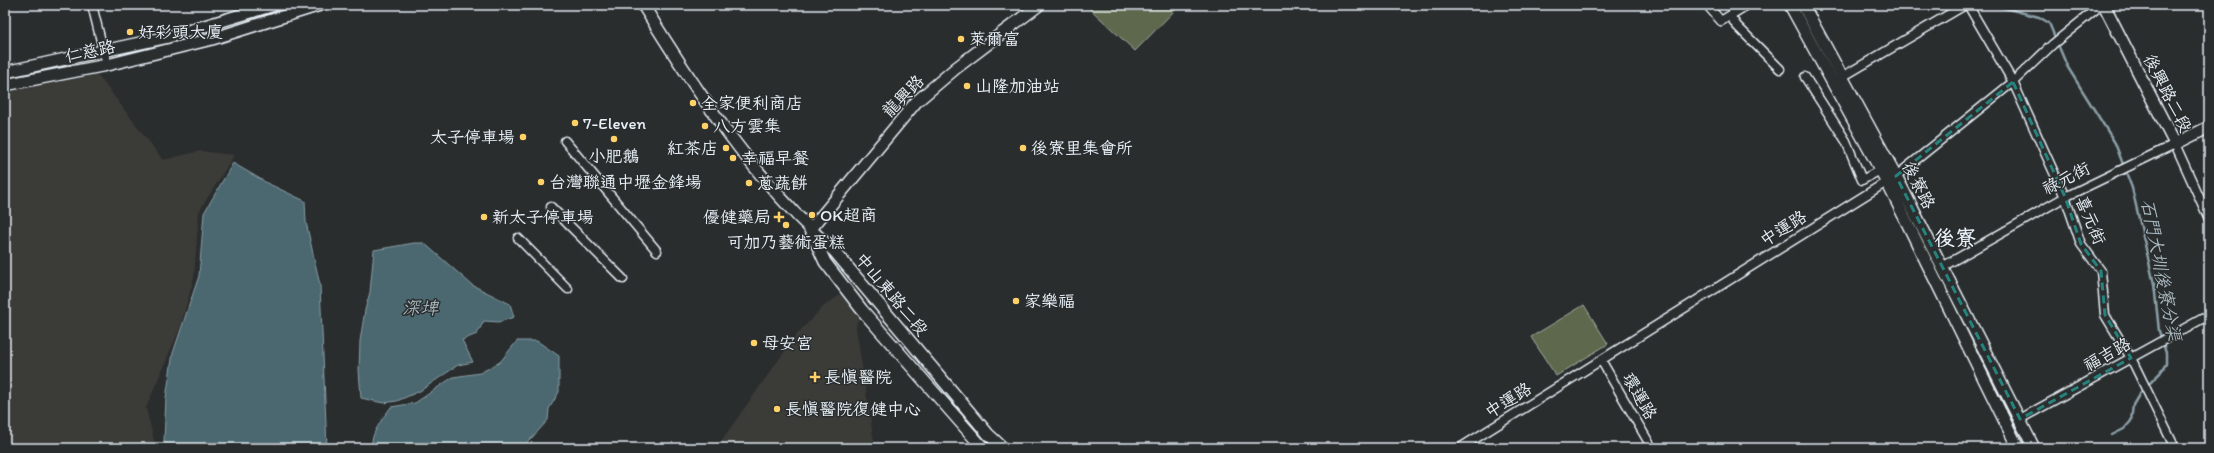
<svg xmlns="http://www.w3.org/2000/svg" width="2214" height="453" font-family="Itim,'LXGW WenKai TC',sans-serif">
  <style>
    .built { fill: #3b3b37 }
    .green { fill: #5d674e; stroke: #a2aca3 }
    .water { fill: #4b676f; stroke: #8a9ea6 }
    .lines { fill: none; stroke-linecap: round; stroke-linejoin: round }
    .stream { stroke: #8a9ea6; stroke-width: 2.5 }
    .street-casing { stroke: #e8f1f8; stroke-width: 11 }
    .secondary-casing { stroke: #e8f1f8; stroke-width: 14 }
    .street { stroke: #2a2d2e; stroke-width: 8 }
    .secondary { stroke: #2a2d2e; stroke-width: 11 }
    .marked { fill: none; stroke: #25827c; stroke-width: 3; stroke-dasharray: 8 5; stroke-linejoin: round }
    .poi-dot { fill: #ffd166; stroke: #2a2d2e; stroke-width: 1.5 }
    .labels { text-anchor: middle; dominant-baseline: central; stroke-width: 3; stroke-linejoin: round; paint-order: stroke }
    .poi-label { font-size: 17px; fill: #e8f1f8; stroke: #2a2d2e; text-anchor: start }
    .street-label { font-size: 17px; fill: #e8f1f8; stroke: #2a2d2e }
    .water-label { font-size: 18px; font-style: italic; fill: #a9bac1; stroke: #2a2d2e }
    .district-label { font-size: 21px; font-weight: bold; fill: #e8f1f8; stroke: #2a2d2e }
  </style>
  <rect width="100%" height="100%" fill="#2a2d2e"/>
  <filter id="ink" filterUnits="userSpaceOnUse"><feTurbulence type="fractalNoise" baseFrequency=".025" numOctaves="2"/><feDisplacementMap in="SourceGraphic" scale="8" xChannelSelector="R" yChannelSelector="G"/><feConvolveMatrix kernelMatrix="1 2 1 2 8 2 1 2 1" color-interpolation-filters="sRGB"/></filter>
  <g filter="url(#ink)">
    <!-- built -->
    <path class="built" d="M 91,66 L 163,160 L 200,151 L 234,155 L 199,212 L 194,278 L 180,328 L 146,408 L 156,448 L 5,448 L 5,85 Z
      M 841,294 L 861,317 L 857,321 L 856,328 L 875,448 L 716,448 L 797,334 L 824,306 Z"/>
    <!-- green -->
    <path class="green" d="M 1086,5 L 1180,5 L 1135,51 Z
      M 1584,305 L 1608,344 L 1556,376 L 1531,337 Z"/>
    <!-- water -->
    <path class="water" d="M 233,163 L 267,183 L 305,201 L 306,222 L 320,285 L 327,448 L 169,448 L 164,441 L 166,398 L 173,353 L 199,276 L 204,213 Z
      M 414,243 L 424,243 L 472,285 L 510,304 L 514,317 L 499,322 L 484,321 L 477,334 L 462,340 L 473,362 L 458,365 L 420,391 L 397,401 L 383,403 L 361,398 L 359,370 L 360,341 L 365,310 L 370,292 L 374,250 Z
      M 517,341 L 537,341 L 559,356 L 559,392 L 549,409 L 548,420 L 530,440 L 519,448 L 372,448 C 369,435 384,417 391,407 L 415,403 L 453,377 L 480,373 L 500,362 Z"/>
    <g class="lines">
      <!-- stream -->
      <path class="stream" d="M 1993,5 L 2039,17 L 2049,23 L 2067,66 L 2115,143 L 2132,188 L 2154,284 L 2159,331 L 2166,353 L 2166,364 L 2160,373 L 2140,393 L 2133,405 L 2131,421 L 2124,429 L 2112,435"/>
      <!-- street casing -->
      <g class="street-casing">
        <path id="street" d="M 92,5 L 107,65
          M 1707,5 L 1721,21 L 1747,5
          M 1968,5 L 2013,82 L 2065,197 L 2081,244 L 2101,271 L 2105,315 L 2131,358 L 2175,448
          M 1730,16 L 1737,26 L 1780,69
          M 1805,77 L 1846,141 L 1862,180 L 1884,168
          M 1842,77 L 1965,5
          M 565,141 L 657,251
          M 551,207 L 623,279
          M 518,238 L 568,289
          M 1942,267 L 2065,197 L 2175,144 L 2209,219
          M 1601,360 L 1652,448
          M 2020,419 L 2209,315
          M 1460,448 L 1896,176 L 2013,82 L 2053,44 L 2101,5"/>
      </g>
      <!-- secondary casing -->
      <g class="secondary-casing">
        <path id="secondary" d="M 643,5 C 698,94 756,182 835,252 L 988,434 L 1003,448
          M 1790,5 L 1887,182 L 2018,448
          M 1803,5 L 1896,176 L 2034,448
          M 2104,5 L 2175,144 L 2209,127
          M 5,72 L 168,37 L 274,5
          M 5,85 L 107,65 L 212,39 L 320,5
          M 810,230 L 916,102 L 956,68 L 1039,5
          M 812,234 L 825,262 L 862,310 L 983,448"/>
      </g>
      <!-- street -->
      <use href="#street" class="street"/>
      <!-- secondary -->
      <use href="#secondary" class="secondary"/>
    </g>
  </g>
  <!-- marked area -->
  <path class="marked" d="M 2013,82 L 2065,197 L 2081,244 L 2101,271 L 2105,315 L 2131,358 L 2020,419 L 1896,176 Z"/>
  <!-- markers -->
  <g class="poi-dot">
    <circle cx="130" cy="32" r="4"/>
    <circle cx="961" cy="39" r="4"/>
    <circle cx="967" cy="86" r="4"/>
    <circle cx="693" cy="103" r="4"/>
    <circle cx="575" cy="123" r="4"/>
    <circle cx="705" cy="126" r="4"/>
    <circle cx="523" cy="137" r="4"/>
    <circle cx="614" cy="139" r="4"/>
    <circle cx="726" cy="148" r="4"/>
    <circle cx="1023" cy="148" r="4"/>
    <circle cx="733" cy="158" r="4"/>
    <circle cx="541" cy="182" r="4"/>
    <circle cx="749" cy="183" r="4"/>
    <circle cx="812" cy="215" r="4"/>
    <circle cx="484" cy="217" r="4"/>
    <path d="M777 211h4v4h4v4h-4v4h-4v-4h-4v-4h4z"/>
    <circle cx="786" cy="225" r="4"/>
    <circle cx="1016" cy="301" r="4"/>
    <circle cx="754" cy="343" r="4"/>
    <path d="M813 371h4v4h4v4h-4v4h-4v-4h-4v-4h4z"/>
    <circle cx="777" cy="409" r="4"/>
  </g>
  <g class="labels">
    <!-- poi labels -->
    <g class="poi-label">
      <text x="138" y="32">好彩頭大廈</text>
      <text x="969" y="39">萊爾富</text>
      <text x="975" y="86">山隆加油站</text>
      <text x="701" y="103">全家便利商店</text>
      <text x="583" y="123">7-Eleven</text>
      <text x="713" y="126">八方雲集</text>
      <text x="515" y="137" text-anchor="end">太子停車場</text>
      <text x="718" y="148" text-anchor="end">紅茶店</text>
      <text x="1031" y="148">後寮里集會所</text>
      <text x="614" y="156" text-anchor="middle">小肥鵝</text>
      <text x="741" y="158">幸福早餐</text>
      <text x="549" y="182">台灣聯通中壢金鋒場</text>
      <text x="757" y="183">蔥蔬餅</text>
      <text x="820" y="215">OK超商</text>
      <text x="492" y="217">新太子停車場</text>
      <text x="771" y="217" text-anchor="end">優健藥局</text>
      <text x="786" y="242" text-anchor="middle">可加乃藝術蛋糕</text>
      <text x="1024" y="301">家樂福</text>
      <text x="762" y="343">母安宮</text>
      <text x="824" y="377">長慎醫院</text>
      <text x="785" y="409">長慎醫院復健中心</text>
    </g>
    <!-- street labels -->
    <g class="street-label">
      <text transform="translate(90 51) rotate(-12)">仁慈路</text>
      <text transform="translate(2168 93) rotate(63)">後興路二段</text>
      <text transform="translate(903 96) rotate(-46)">龍興路</text>
      <text transform="translate(2066 178) rotate(-27)">祿元街</text>
      <text transform="translate(1919 185) rotate(63)">後寮路</text>
      <text transform="translate(2091 220) rotate(67)">喜元街</text>
      <text transform="translate(1783 228) rotate(-32)">中運路</text>
      <text transform="translate(892 294) rotate(50)">中山東路二段</text>
      <text transform="translate(2107 354) rotate(-29)">福吉路</text>
      <text transform="translate(1640 396) rotate(60)">環運路</text>
      <text transform="translate(1508 400) rotate(-32)">中運路</text>
    </g>
    <!-- water labels -->
    <g class="water-label">
      <text transform="translate(2161 270) rotate(79)">石門大圳後寮分渠</text>
      <text x="420" y="308">深埤</text>
    </g>
    <!-- district labels -->
    <g class="district-label">
      <text x="1955" y="237">後寮</text>
    </g>
  </g>
  <!-- margin -->
  <rect width="2214" height="453" fill="none" stroke="#2a2d2e" stroke-width="20"/>
  <rect x="10" y="10" width="2194" height="433" fill="none" stroke="#e8f1f8" stroke-width="1.5" filter="url(#ink)"/>
</svg>
